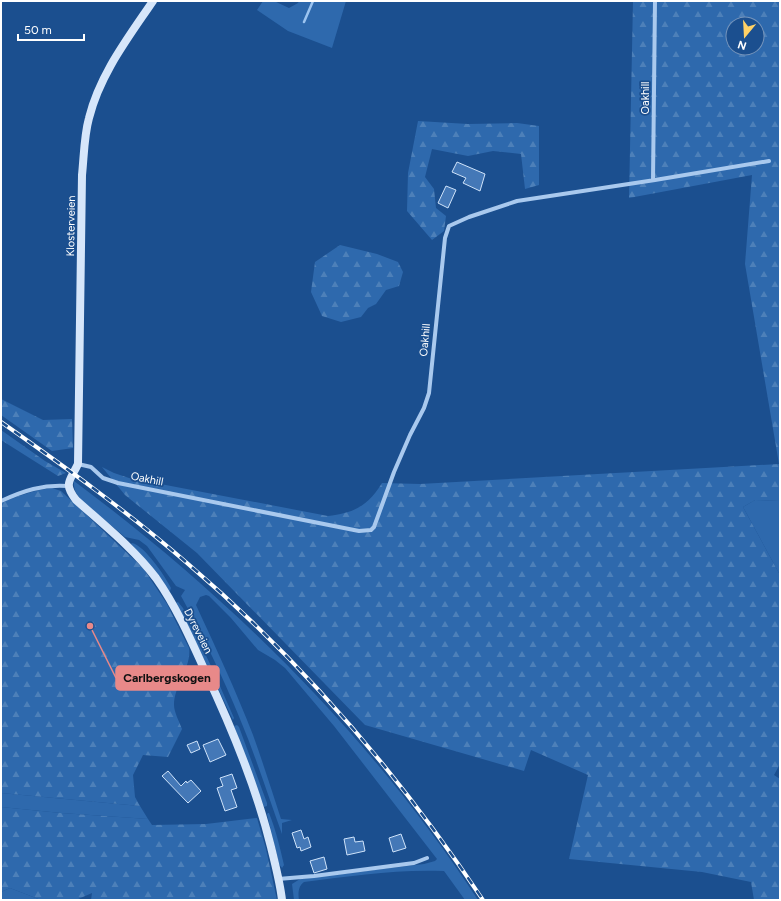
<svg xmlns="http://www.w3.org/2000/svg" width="781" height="901" font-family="Figtree,sans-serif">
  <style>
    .grass { fill: #2e69ad }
    .forest { fill: url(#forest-firs); fill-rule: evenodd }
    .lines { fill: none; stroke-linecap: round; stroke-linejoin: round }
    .stream { stroke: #9cc4f0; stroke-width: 2.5 }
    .building { fill: #4478b7; stroke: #cfe3fa }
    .minor { stroke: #a9c9ee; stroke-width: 4 }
    .secondary { stroke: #d6e6fa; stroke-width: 8 }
    .rail-casing { stroke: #fff; stroke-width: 4 }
    .rail { stroke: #1b4f8f; stroke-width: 2.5; stroke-dasharray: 8; stroke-linecap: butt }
    .labels { text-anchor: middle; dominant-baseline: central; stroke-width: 3.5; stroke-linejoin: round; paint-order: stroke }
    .street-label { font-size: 11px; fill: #fff; stroke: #1b4f8f }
    .leader { fill: none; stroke: #e88989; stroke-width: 1.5 }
    .callout-dot { fill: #e88989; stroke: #1b4f8f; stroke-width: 1.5 }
    .callout { fill: #e88989; stroke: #e88989; stroke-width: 1.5 }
    .callout-label { font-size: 12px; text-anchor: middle; font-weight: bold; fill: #111 }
  </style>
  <defs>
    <pattern id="forest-firs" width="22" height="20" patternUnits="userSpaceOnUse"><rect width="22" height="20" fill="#2e69ad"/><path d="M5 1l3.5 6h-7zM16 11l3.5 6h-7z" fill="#4d80b9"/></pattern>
  </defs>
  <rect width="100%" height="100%" fill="#1b4f8f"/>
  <!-- grass -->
  <path class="grass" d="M 263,1 L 274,1 L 289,8 L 298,3 L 299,1 L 346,1 L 332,48 L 288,31 L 257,10 Z
    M 74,481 C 230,597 371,736 478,900 L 465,900 L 444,871 C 397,869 351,876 304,882 C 298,886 298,894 299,900 L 294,900 L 292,884 L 300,879 L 424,864 L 435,861 L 437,859 L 334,726 L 285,668 L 275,660 L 258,650 L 231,618 L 209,596 L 206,595 L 200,597 L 196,605 C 216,648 236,691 253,735 C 263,763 272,791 281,819 L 292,820 L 282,823 L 282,834 C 268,796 256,757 240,719 C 223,677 203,636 181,596 L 185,590 L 176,586 L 147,546 L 139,540 L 125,537 L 82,501 C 77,495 73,489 74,481 Z
    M 755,500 L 780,501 L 780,575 L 743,507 Z
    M 132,543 C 145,546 165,576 171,588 L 170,591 L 167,590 L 131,544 Z
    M 178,602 L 183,608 L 212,668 L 234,718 L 233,720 L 202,655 L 175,603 Z
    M 237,725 L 239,727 L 267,803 L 267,806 L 264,807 L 234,726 Z
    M 1,793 L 140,806 L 148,819 L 61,813 L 1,807 Z
    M 268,813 L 269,813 C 276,830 280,848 284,865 L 282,868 L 279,864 L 267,814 Z
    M 10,888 L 41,900 L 1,900 L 1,892 Z"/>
  <!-- forest -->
  <path class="forest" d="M 633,1 L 780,1 L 780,501 L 755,500 L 743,507 L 780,575 L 780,764 L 774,775 L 780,779 L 780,900 L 754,900 L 751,882 L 702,872 L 569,859 L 588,775 L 531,750 L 524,771 L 365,725 L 197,553 L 125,495 L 102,467 L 114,473 L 129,478 L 328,516 C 354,513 368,506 382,483 L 420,484 L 779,464 L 745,264 L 752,175 L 629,198 ZM 733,24 L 757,24 L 757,48 L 733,48 Z
    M 418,121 L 468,124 L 517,123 L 539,126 L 539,185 L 525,189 L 521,154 L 493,151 L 468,156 L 432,149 L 425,177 L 434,189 L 436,208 L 446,216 L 444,231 L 432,240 L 407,211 L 408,173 Z
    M 340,245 L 377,254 L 398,262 L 403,272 L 399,286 L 386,290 L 376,304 L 368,308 L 361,317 L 341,322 L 322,316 L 311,292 L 315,262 Z
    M 1,399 L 43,420 L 72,419 L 73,448 L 52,451 L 1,415 Z
    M 1,430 L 45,461 L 66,473 L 58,476 L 1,440 Z
    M 52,488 L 61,491 L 143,568 L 167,604 L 189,648 C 192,667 174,685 174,705 C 174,712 179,721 182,729 L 168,757 L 143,755 L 133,775 L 135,797 L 140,806 L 1,793 L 1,503 C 18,496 34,490 52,488 Z
    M 1,807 L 61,813 L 148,819 L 152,825 L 206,824 L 257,818 L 266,849 L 277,900 L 91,900 L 92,893 L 76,900 L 41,900 L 10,888 L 1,892 Z"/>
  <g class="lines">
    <!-- stream -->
    <path class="stream" d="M 304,22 L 313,1"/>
  </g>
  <!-- building -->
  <path class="building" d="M 457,162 L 485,174 L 480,191 L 463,183 L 466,178 L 452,172 Z
    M 446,186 L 456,190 L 448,208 L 438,203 Z
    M 218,739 L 226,755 L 210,762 L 203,745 Z
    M 197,741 L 200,749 L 191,753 L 187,745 Z
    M 168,771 L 181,786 L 186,781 L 187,783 L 191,780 L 201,791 L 188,803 L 162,776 Z
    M 232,774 L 237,788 L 231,790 L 237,807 L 225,811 L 217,788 L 223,786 L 220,778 Z
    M 301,830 L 304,839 L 308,837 L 311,847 L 301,851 L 300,847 L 297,848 L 292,833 Z
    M 401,834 L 406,848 L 393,852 L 389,838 Z
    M 354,837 L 355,842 L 363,841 L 365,851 L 347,855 L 344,839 Z
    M 324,857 L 327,869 L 314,873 L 310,861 Z"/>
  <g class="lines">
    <!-- minor -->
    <path class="minor" d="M 653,180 L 655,1
      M 78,464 L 91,467 L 103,478 L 118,483 L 359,531 L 371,530 L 374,527 L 394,472 L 410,435 L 424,408 L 429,393 L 445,238 L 449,226 L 469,217 L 517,201 L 655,180 L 769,161
      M 1,501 C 23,491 43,484 68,486
      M 278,879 L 314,876 L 414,863 L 427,858"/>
    <!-- secondary -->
    <path class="secondary" d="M 153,1 C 128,38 100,74 89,118 C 84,136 84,156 82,175 L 78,464 C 70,481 63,483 76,500 C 104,525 133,548 156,578 C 176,606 191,640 205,671 C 232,728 256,786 271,847 C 275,864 280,882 282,900"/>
    <!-- rail casing -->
    <g class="rail-casing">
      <path id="rail" d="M 1,422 C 65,467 128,512 187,563 C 301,660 400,776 483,900"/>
    </g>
    <!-- rail -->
    <use href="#rail" class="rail"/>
  </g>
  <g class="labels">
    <!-- street labels -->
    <g class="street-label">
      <text transform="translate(645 98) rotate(-90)">Oakhill</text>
      <text transform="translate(71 226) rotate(-89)">Klosterveien</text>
      <text transform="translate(425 340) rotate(-85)">Oakhill</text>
      <text transform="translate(147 479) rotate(11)">Oakhill</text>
      <text transform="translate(198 631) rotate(63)">Dyreveien</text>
    </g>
  </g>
  <!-- callouts -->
  <path class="leader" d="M90 626L116 678"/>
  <circle class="callout-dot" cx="90" cy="626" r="4"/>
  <rect class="callout" x="116" y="666" width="103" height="24" rx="4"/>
  <g class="callout-label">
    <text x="167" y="682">Carlbergskogen</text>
  </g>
  <!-- border -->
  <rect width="781" height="901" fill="none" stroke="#ffffff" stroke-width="4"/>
  <!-- north arrow -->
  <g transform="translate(745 36) rotate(198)"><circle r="19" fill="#1b4f8f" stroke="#7695bc"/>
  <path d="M0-3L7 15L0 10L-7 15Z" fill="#ffd166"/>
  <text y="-6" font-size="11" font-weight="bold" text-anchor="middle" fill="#ffffff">N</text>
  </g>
  <!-- scale -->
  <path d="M18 34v6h66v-6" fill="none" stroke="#ffffff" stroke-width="2"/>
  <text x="24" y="34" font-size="12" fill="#ffffff" stroke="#1b4f8f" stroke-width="3" paint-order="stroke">50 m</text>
</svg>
